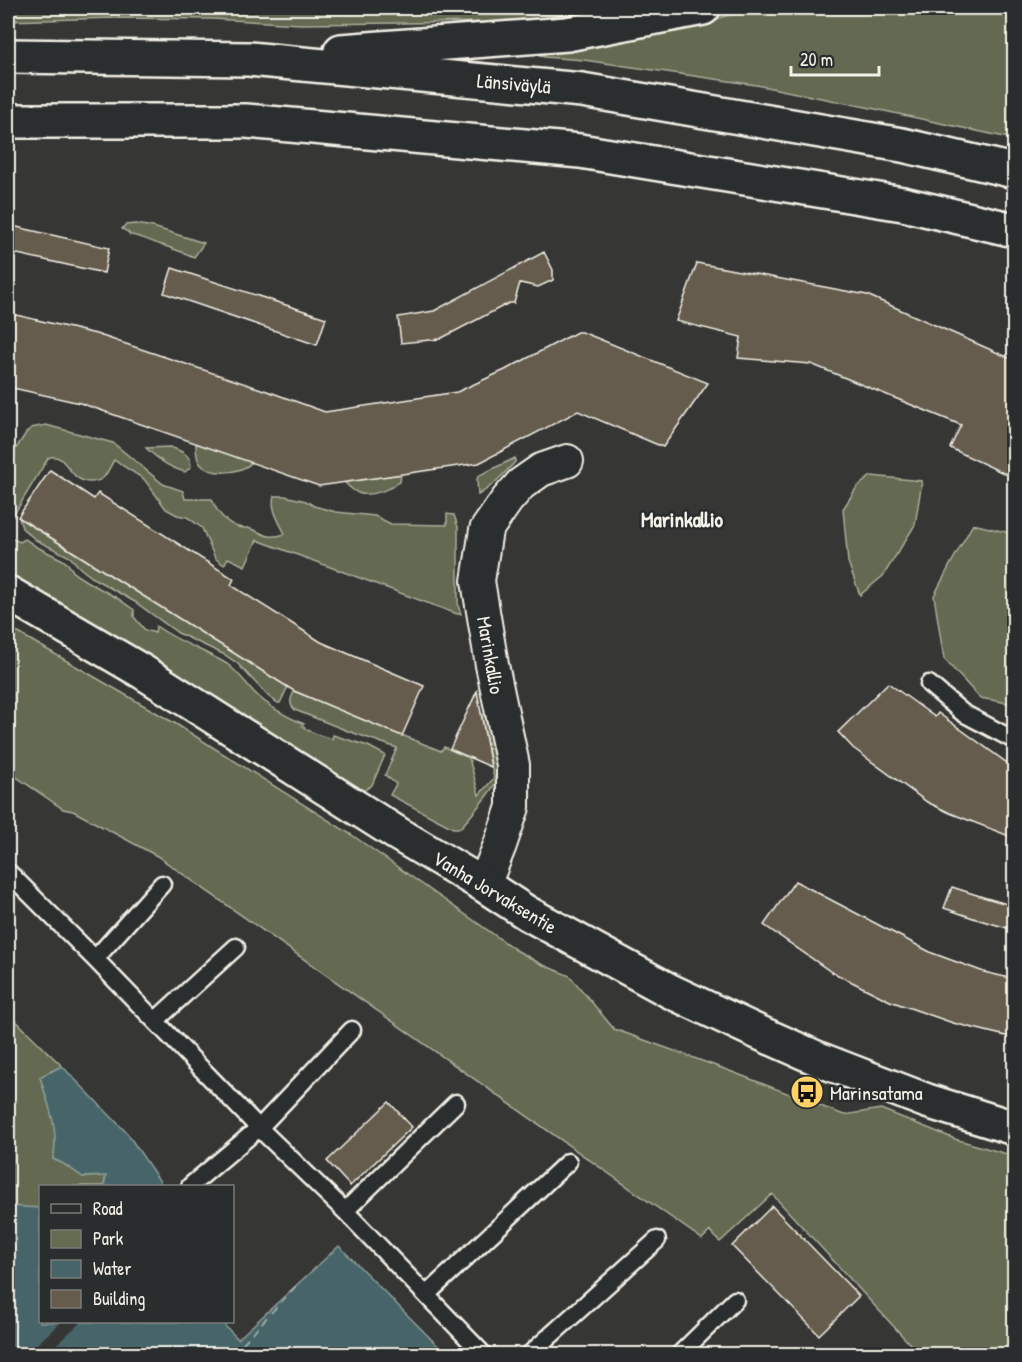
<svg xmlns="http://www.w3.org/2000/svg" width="1022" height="1362" font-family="'Patrick Hand',sans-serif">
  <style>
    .green { fill: #646b51; stroke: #acae9c; stroke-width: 1.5 }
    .water { fill: #476568; stroke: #8c9d9b; stroke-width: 1.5 }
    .pier { fill: #363634 }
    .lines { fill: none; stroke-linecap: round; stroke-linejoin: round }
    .ferry { stroke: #afb9b5; stroke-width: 1.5; stroke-dasharray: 8 6; stroke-linecap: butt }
    .building { fill: #665c4e; stroke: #f4f1e8; stroke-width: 1.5 }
    .lane-casing { stroke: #f4f1e8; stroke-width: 21 }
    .street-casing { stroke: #f4f1e8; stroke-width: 36 }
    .secondary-casing { stroke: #f4f1e8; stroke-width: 38 }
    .highway-casing { stroke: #f4f1e8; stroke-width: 38 }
    .lane { stroke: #2a2d2e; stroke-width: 16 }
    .street { stroke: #2a2d2e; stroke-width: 32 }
    .secondary { stroke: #2a2d2e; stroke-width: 33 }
    .highway { stroke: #2a2d2e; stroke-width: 33 }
    .labels { text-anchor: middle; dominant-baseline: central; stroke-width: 5; stroke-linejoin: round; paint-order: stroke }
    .street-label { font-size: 20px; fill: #f4f1e8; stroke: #2a2d2e }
    .poi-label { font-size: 20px; fill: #f4f1e8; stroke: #2a2d2e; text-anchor: start }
    .neighbourhood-label { font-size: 21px; font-weight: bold; fill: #f4f1e8; stroke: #2a2d2e }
  </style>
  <rect width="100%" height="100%" fill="#363634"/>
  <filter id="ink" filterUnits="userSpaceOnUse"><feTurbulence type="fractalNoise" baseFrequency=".0167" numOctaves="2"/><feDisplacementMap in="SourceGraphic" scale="12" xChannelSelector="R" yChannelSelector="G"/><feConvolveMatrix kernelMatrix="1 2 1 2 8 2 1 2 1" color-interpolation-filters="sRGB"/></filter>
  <g filter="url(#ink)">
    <!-- green -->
    <path class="green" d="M 8,8 L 632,8 L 570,17 L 499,22 L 301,24 L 212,19 L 113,18 L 8,21 Z
      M 754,8 L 1014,8 L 1014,139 L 866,107 L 756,85 L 584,60 L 544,57 L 536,53 L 547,50 L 617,40 L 672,31 Z
      M 136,224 L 153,227 L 204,243 L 194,257 C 183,252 173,249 162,245 C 151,242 141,236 130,235 L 128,232 L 122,229 L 125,225 Z
      M 46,425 L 113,443 L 163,484 L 183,491 L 185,499 L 212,499 C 216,511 225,523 238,527 C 241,528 244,528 248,528 C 265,533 266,540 285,534 C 280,523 270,509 274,496 L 285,496 L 306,501 L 314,506 L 336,512 L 375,516 L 391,524 L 447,525 L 447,514 L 454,515 L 458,527 L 458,605 L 461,614 L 457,614 L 257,540 L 245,566 L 228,558 L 224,565 L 215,558 L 202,528 L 187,517 L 177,515 L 166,509 L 153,491 L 144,479 L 114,460 C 111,465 108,472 104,477 C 101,480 95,482 91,482 C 68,483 67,450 48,458 L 10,521 L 8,522 L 8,461 L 26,433 L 31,428 Z
      M 196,443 L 252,462 C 242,474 208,477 199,462 C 196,457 196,449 196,443 Z
      M 170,447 C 181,451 191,454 191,467 L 185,472 C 168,467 159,460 146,448 Z
      M 515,458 L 515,462 C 504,474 492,487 478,495 L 477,480 L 478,476 Z
      M 401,474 L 400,482 C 390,489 374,496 361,494 C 355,493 348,486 344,482 Z
      M 871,476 L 922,481 L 915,525 L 883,576 L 860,595 L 848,562 L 843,509 L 857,487 Z
      M 19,518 L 273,678 L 278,671 L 291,680 L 280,703 L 278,703 L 269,697 L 238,664 L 225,655 L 178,633 L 135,602 L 93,578 L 80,568 L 70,557 L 36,540 L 22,528 Z
      M 973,524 L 1014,534 L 1014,704 L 980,698 L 944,659 L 934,596 L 950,565 Z
      M 8,537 L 20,542 L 25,539 L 37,547 L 63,560 L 68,564 L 75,574 L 86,581 L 117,598 L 134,610 L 134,617 L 145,630 L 155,633 L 156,626 C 178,642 204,650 227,664 C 237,671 245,682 253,691 C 267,706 285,716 304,724 L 302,726 C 310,733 322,736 332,739 L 333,735 L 368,746 L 385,755 L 372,785 L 363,791 L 42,592 L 8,574 Z
      M 8,627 L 176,724 L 352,835 L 516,950 L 541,964 L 570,976 L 614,1029 L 727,1070 L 844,1115 L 881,1109 L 955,1139 L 1014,1156 L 1014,1354 L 919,1354 L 772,1194 L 720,1242 L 710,1231 L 702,1239 L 157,856 L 73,811 L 63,809 L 8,771 Z
      M 294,691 L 441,751 L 444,747 L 469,758 L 479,795 L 494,778 L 481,713 L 489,720 C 492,736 500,764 497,780 C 495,787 467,821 460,828 L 453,828 L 390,795 L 396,784 L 385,775 L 397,748 L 348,731 L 295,710 C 288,703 291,699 294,691 Z
      M 8,1013 L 62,1066 L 40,1077 C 49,1104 60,1131 53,1159 L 62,1163 L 83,1177 L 106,1176 L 104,1186 L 40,1186 L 40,1231 L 8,1235 Z"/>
    <!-- water -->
    <path class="water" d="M 62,1066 L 127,1133 L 163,1186 L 104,1186 L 106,1176 L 83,1177 L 62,1163 L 53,1159 C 60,1131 48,1104 40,1077 Z
      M 8,1206 L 40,1208 L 40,1322 L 221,1322 L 238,1339 L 339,1246 L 446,1354 L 8,1354 Z"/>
    <!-- pier -->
    <path class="pier" d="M 61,1322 L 81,1322 L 46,1354 L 26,1354 Z"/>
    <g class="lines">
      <!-- ferry -->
      <path class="ferry" d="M 233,1354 L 297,1285"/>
    </g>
    <!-- building -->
    <path class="building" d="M 8,225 L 109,248 L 104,273 L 8,252 Z
      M 544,252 L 553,270 L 553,280 L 538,287 L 520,283 L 514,303 L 509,303 L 440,339 L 401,343 L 398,317 L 434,311 Z
      M 697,263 L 867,295 L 1014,360 L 1014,478 L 950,448 L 961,425 L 811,364 L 738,358 L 741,337 L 676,321 Z
      M 172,268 L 326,318 L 317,345 L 164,293 Z
      M 8,313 L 96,334 L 267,391 L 325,412 L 457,392 L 505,370 L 577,332 L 582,332 L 708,383 L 663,447 L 578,411 L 479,463 L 319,486 L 80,403 L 8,387 Z
      M 50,470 L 94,499 L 98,493 L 234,579 L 231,585 L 321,642 L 424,686 L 402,736 L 294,691 L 18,517 Z
      M 888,683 L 935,717 L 938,713 L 1014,768 L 1014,838 L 950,813 L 927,802 L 853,748 L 838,732 Z
      M 477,691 L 491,767 L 450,749 Z
      M 795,881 L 932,953 L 984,972 L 1014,979 L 1014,1038 L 953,1023 L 890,1001 L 830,971 L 764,925 Z
      M 952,887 L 983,897 L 1014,906 L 1014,930 L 976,919 L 944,908 Z
      M 389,1102 L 412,1127 L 350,1186 L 327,1161 Z
      M 772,1206 L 859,1296 L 819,1335 L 732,1246 Z"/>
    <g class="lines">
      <!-- lane casing -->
      <g class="lane-casing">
        <path id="lane" d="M 929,684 L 963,713 L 1014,740
          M 8,872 L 95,959 L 259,1128 L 345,1211 L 483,1354
          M 95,959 L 162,884
          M 155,1021 L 236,947
          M 190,1186 L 259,1128 L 352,1030
          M 345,1211 L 456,1103
          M 426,1295 L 568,1162
          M 530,1354 L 657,1240
          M 680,1354 L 735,1300"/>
      </g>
      <!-- street casing -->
      <g class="street-casing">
        <path id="street" d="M 484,885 L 500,845 L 513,807 L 513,765 L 492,665 L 478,581 L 486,530 L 507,500 L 521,484 L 541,470 L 567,461"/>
      </g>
      <!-- secondary casing -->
      <g class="secondary-casing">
        <path id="secondary" d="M 8,593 L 143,672 L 398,834 L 484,885 L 527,913 L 670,991 L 751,1029 L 821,1060 L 927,1101 L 1014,1128"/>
      </g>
      <!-- highway casing -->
      <g class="highway-casing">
        <path id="highway" d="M 341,51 L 567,34 L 703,8
          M 8,56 L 249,59 L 582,90 L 902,145 L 1014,171
          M 8,121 L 246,121 L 580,151 L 903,204 L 1014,230"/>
      </g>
      <!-- lane -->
      <use href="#lane" class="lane"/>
      <!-- street -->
      <use href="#street" class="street"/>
      <!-- secondary -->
      <use href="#secondary" class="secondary"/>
      <!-- highway -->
      <use href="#highway" class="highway"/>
    </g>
  </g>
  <!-- icons -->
  <defs>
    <g id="bus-disc" transform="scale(1.725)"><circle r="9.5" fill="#ffd166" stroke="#2a2d2e"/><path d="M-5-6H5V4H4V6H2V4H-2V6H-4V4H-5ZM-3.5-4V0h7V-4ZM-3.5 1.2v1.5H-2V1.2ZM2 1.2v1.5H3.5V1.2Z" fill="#111"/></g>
  </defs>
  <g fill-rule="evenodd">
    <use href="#bus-disc" x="807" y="1092"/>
  </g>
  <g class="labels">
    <!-- street labels -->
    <g class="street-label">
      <text transform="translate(514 83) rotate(5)">Länsiväylä</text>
      <text transform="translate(491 655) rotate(80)">Marinkallio</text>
      <text transform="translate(495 892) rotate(31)">Vanha Jorvaksentie</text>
    </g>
    <!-- poi labels -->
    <g class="poi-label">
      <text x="830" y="1092">Marinsatama</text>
    </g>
    <!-- neighbourhood labels -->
    <g class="neighbourhood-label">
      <text x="682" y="519">Marinkallio</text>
    </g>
  </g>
  <!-- margin -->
  <rect width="1022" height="1362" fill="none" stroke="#2a2d2e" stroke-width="30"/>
  <rect x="15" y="15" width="992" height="1332" fill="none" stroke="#f4f1e8" stroke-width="2" filter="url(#ink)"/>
  <!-- legend -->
  <rect x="39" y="1185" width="195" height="138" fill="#2a2d2e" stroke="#7b7b78" stroke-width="1.5"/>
  <rect x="51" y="1204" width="30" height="9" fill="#2a2d2e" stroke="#7b7b78" stroke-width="1.5"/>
  <text x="93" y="1215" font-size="18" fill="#f4f1e8">Road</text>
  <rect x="51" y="1230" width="30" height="18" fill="#646b51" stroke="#7b7b78" stroke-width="1.5"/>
  <text x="93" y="1245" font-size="18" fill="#f4f1e8">Park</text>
  <rect x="51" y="1260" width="30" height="18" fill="#476568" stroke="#7b7b78" stroke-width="1.5"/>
  <text x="93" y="1275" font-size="18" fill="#f4f1e8">Water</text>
  <rect x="51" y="1290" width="30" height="18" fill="#665c4e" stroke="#7b7b78" stroke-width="1.5"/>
  <text x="93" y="1305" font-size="18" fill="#f4f1e8">Building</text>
  <!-- scale -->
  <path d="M791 66v9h88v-9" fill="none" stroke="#f4f1e8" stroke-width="3"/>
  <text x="800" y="66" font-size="18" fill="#f4f1e8" stroke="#2a2d2e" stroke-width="4.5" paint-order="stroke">20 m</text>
</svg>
